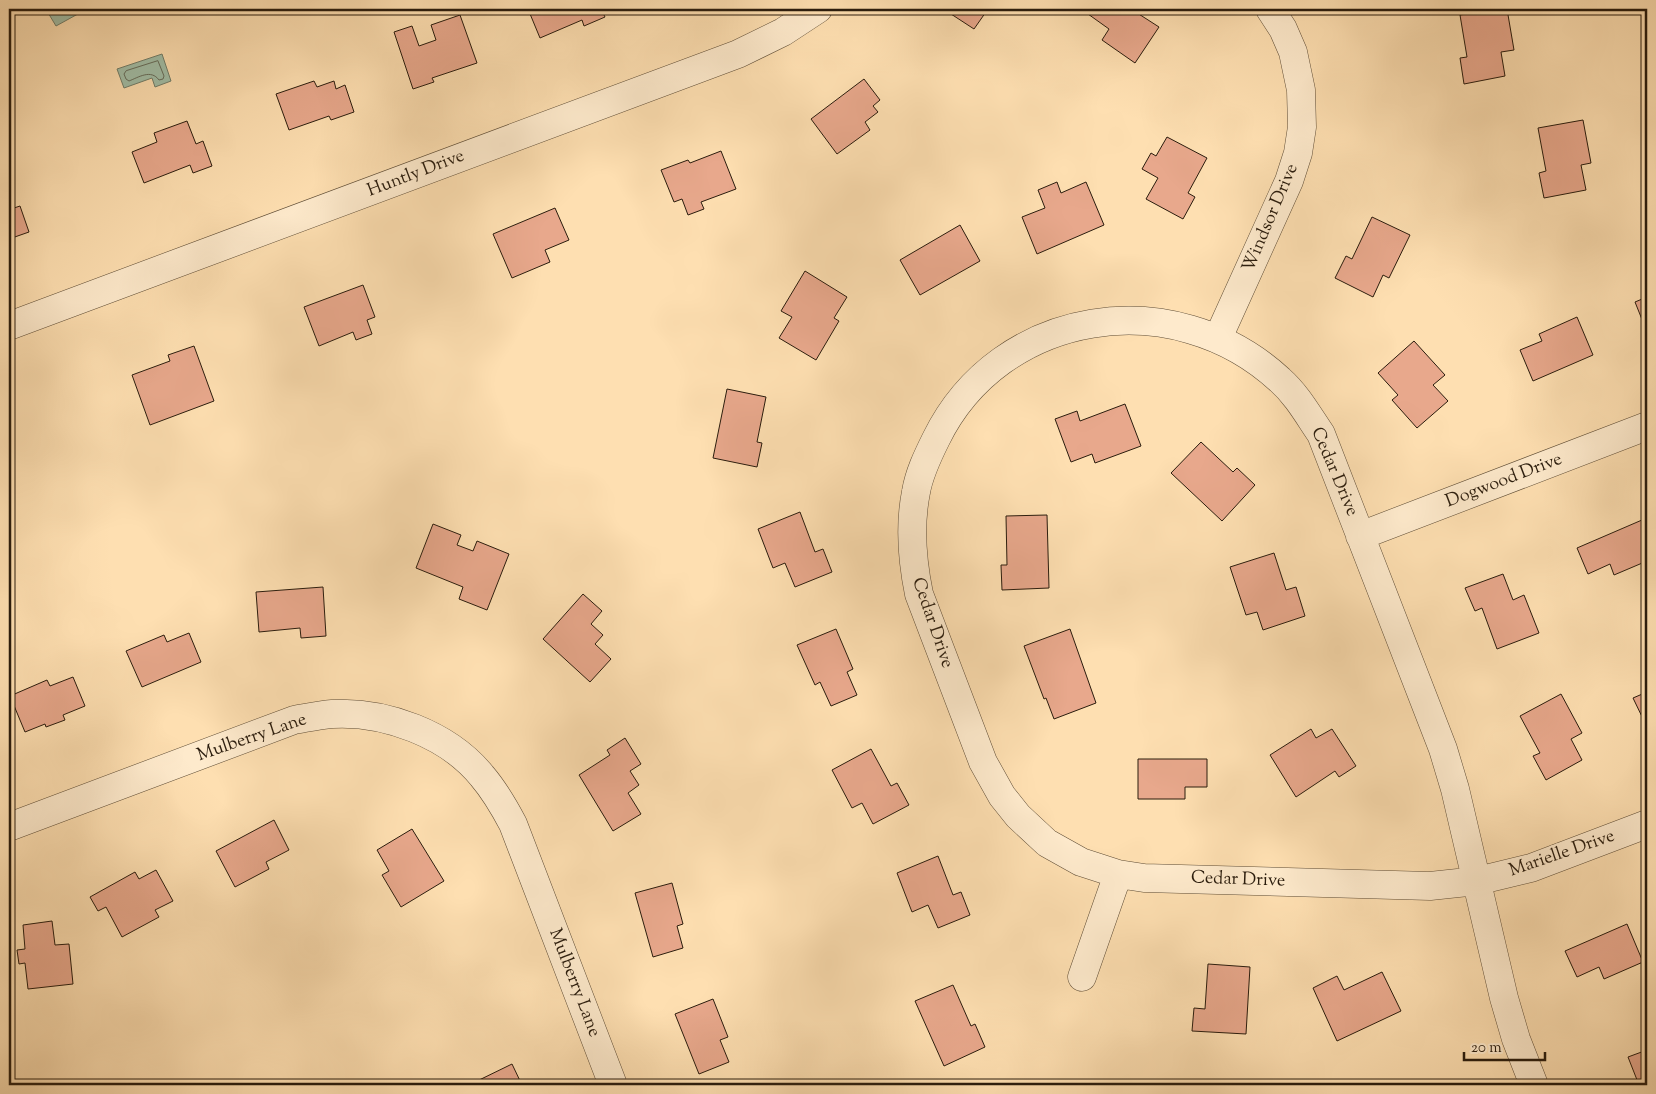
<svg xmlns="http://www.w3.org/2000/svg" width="1656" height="1094" font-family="'Sorts Mill Goudy',serif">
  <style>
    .water { fill: #a1bda6; stroke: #717d69 }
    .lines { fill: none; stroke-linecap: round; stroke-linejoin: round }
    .shore { stroke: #666c5a; stroke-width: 1 }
    .building { fill: #e8a88c; stroke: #2a1c0d }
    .minor-casing { stroke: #5f4d36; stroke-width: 29 }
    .minor { stroke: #feeacc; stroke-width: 28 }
    .labels { text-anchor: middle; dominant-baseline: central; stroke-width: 4; stroke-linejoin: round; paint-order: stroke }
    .street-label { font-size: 18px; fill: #2a1c0d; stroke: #feeacc }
  </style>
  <rect width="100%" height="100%" fill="#fedfb1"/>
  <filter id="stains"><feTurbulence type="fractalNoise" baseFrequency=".004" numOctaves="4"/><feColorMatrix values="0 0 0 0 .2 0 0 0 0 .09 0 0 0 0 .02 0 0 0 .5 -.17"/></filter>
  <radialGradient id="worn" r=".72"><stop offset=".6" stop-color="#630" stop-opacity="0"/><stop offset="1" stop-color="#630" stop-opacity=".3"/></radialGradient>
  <!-- water -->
  <path class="water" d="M 50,9 L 87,9 L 56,26 L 47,11 Z
    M 162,54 L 171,81 L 155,87 L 152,78 L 124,88 L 117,69 Z"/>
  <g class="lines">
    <!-- shore -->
    <path class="shore" d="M 158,61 L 164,76 L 163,79 L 159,80 C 151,69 139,77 129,81 L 126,79 L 124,74 L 126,71 Z"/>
  </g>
  <!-- building -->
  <path class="building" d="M 528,9 L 601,9 L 605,17 L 584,26 L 582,20 L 540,38 Z
    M 954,9 L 988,9 L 974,29 L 951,14 Z
    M 1091,9 L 1131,9 L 1159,27 L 1135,63 L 1102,40 L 1109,29 L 1088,14 Z
    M 1497,9 L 1507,9 L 1514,50 L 1501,52 L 1505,76 L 1464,84 L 1460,58 L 1467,57 L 1460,15 Z
    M 460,15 L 477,63 L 432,78 L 434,82 L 413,89 L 394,32 L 412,26 L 419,46 L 436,40 L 431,25 Z
    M 864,79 L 880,100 L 873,106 L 878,112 L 865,122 L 870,130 L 837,154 L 811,119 Z
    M 314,81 L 317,87 L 334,81 L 336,89 L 345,85 L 354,112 L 331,120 L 329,116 L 289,130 L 276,94 Z
    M 1583,120 L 1591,163 L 1581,165 L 1586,190 L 1544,198 L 1539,173 L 1546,171 L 1538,128 Z
    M 187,121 L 196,144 L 203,141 L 212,166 L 193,173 L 190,165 L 144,183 L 132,152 L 157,142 L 154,133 Z
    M 1167,137 L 1207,158 L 1188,193 L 1195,197 L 1183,219 L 1146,199 L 1158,178 L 1142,169 L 1151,153 L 1156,156 Z
    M 721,151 L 736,189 L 701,202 L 704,209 L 688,215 L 682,199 L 674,202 L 661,170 L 688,160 L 690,163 Z
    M 1057,182 L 1061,193 L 1086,182 L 1104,225 L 1037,254 L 1022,217 L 1045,208 L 1038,190 Z
    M 9,205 L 11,209 L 20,206 L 29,232 L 9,239 Z
    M 555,208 L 569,240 L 545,250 L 550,262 L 512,278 L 493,234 Z
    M 1372,217 L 1410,235 L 1389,278 L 1383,275 L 1373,297 L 1335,278 L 1346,256 L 1352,259 Z
    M 960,225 L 980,261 L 920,295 L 900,260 Z
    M 805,271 L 847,297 L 834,318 L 839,321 L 816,360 L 779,338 L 792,317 L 781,311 Z
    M 363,285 L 375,317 L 367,320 L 372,334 L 356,340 L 353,332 L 319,346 L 304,307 Z
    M 1647,297 L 1647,332 L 1635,302 Z
    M 1577,317 L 1593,355 L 1533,381 L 1520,350 L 1542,341 L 1539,334 Z
    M 1414,341 L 1445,375 L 1433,385 L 1448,401 L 1417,428 L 1392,400 L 1398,395 L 1378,373 Z
    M 194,346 L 214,401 L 150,425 L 132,375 L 170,361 L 168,355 Z
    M 727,389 L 766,397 L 757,442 L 762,443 L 757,467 L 713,458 Z
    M 1125,404 L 1141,446 L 1095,463 L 1092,454 L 1071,462 L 1055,419 L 1077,411 L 1080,421 Z
    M 1201,442 L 1233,472 L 1237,468 L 1255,485 L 1222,521 L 1171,473 Z
    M 800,512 L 815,552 L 823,549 L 832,572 L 795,587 L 785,563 L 773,568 L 758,529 Z
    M 1047,515 L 1049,588 L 1002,590 L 1001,565 L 1007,565 L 1006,516 Z
    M 1642,520 L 1647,532 L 1647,561 L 1614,575 L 1610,564 L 1588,574 L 1577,548 Z
    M 433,524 L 461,535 L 457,545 L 473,551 L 477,541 L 509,554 L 487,610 L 459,599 L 463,587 L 416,568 Z
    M 1274,553 L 1286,590 L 1296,587 L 1305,616 L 1263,630 L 1257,612 L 1246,615 L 1230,567 Z
    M 1503,574 L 1513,600 L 1524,595 L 1539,633 L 1497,649 L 1482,608 L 1475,611 L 1465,588 Z
    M 323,587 L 326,636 L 301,638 L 300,628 L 259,632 L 256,592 Z
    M 583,594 L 602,611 L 591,624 L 603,635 L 595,644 L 611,659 L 590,682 L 543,639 Z
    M 836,629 L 853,669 L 847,672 L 857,695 L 831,706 L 820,682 L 815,685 L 797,645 Z
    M 1070,629 L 1096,703 L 1054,719 L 1046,698 L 1044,699 L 1024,646 Z
    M 189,633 L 201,662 L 142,687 L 126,651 L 164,635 L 167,642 Z
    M 73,677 L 85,706 L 63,715 L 65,720 L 46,727 L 45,724 L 25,732 L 10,696 L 47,680 L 50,686 Z
    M 1647,692 L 1647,727 L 1633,698 Z
    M 1561,694 L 1582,733 L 1571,739 L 1582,760 L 1546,780 L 1533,756 L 1540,753 L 1520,716 Z
    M 1311,729 L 1316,738 L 1332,729 L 1356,766 L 1339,777 L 1335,771 L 1296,797 L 1270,755 Z
    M 625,738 L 641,764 L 630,771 L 639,785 L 628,793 L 641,814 L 613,831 L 579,775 L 610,755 L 607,750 Z
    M 871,749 L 891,786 L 897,783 L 909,805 L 873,824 L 862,803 L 852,808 L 832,770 Z
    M 1138,759 L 1207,759 L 1207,787 L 1185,787 L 1185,799 L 1138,799 Z
    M 274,820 L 289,850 L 266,862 L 269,869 L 235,887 L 216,851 Z
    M 412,829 L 444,881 L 401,907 L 382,875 L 389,871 L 377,850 Z
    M 938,856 L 953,895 L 961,892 L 970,915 L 938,928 L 928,905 L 912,912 L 897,873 Z
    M 156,870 L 173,901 L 155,910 L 159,917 L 122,937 L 106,907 L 98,911 L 90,897 L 135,872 L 139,879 Z
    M 672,883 L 683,924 L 677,926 L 683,948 L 653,957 L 635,893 Z
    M 52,921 L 55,945 L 69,944 L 73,984 L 28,989 L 25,963 L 19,964 L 17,950 L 25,949 L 23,925 Z
    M 1627,924 L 1643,962 L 1604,979 L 1599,967 L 1577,977 L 1565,951 Z
    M 1208,964 L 1250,967 L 1246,1034 L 1192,1031 L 1194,1008 L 1205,1009 Z
    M 1382,972 L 1401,1011 L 1337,1041 L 1313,988 L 1337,976 L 1344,990 Z
    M 953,985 L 971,1026 L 975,1024 L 985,1047 L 944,1066 L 915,1001 Z
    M 713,999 L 728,1037 L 720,1040 L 729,1062 L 699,1074 L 675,1014 Z
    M 1647,1050 L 1647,1085 L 1639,1085 L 1628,1057 Z
    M 512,1064 L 522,1085 L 474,1085 L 473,1083 Z"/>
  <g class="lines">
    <!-- minor casing -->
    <g class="minor-casing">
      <path id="minor" d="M 9,326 L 738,54 L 783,32 L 818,9
        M 1218,338 L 1289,181 L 1298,153 L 1302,127 L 1301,90 L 1293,52 L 1283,29 L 1270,9
        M 1360,536 L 1647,426
        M 9,827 L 294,720 C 306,718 319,715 332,714 C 385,711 448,734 482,776 C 494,790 504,807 513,824 L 613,1085
        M 1082,977 L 1118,874
        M 1534,1085 L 1516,1039 L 1504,998 L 1455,789 L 1443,749 L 1321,434 C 1308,415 1297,395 1280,380 C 1174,282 1000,308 936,439 C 927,457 919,474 916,492 C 909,527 912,560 919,594 L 983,762 L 1002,796 L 1018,816 L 1047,843 L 1081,862 L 1118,874 L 1144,878 L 1430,886 L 1477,881 L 1531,868 L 1647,824"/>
    </g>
    <!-- minor -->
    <use href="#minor" class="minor"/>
  </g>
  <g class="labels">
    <!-- street labels -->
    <g class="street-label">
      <text transform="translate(416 174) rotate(-21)">Huntly Drive</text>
      <text transform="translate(1271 218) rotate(-67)">Windsor Drive</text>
      <text transform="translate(1334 472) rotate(67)">Cedar Drive</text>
      <text transform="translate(1504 481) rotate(-21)">Dogwood Drive</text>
      <text transform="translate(932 623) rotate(71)">Cedar Drive</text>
      <text transform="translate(252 738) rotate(-19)">Mulberry Lane</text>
      <text transform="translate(1562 854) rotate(-19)">Marielle Drive</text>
      <text transform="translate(1238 880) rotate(2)">Cedar Drive</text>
      <text transform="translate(574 983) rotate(69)">Mulberry Lane</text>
    </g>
  </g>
  <!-- margin -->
  <rect width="1656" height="1094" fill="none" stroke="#fedfb1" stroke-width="30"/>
  <rect x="10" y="10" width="1636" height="1074" fill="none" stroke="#2a1c0d" stroke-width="2.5"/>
  <rect x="15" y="15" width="1626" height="1064" fill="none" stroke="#2a1c0d"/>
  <!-- scale -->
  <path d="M1464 1052v8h81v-8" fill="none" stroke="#2a1c0d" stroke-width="2.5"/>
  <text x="1471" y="1052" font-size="15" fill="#2a1c0d" stroke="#feeacc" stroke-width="4" paint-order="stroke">20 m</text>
  <rect width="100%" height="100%" filter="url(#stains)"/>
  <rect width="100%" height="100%" fill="url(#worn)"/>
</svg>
